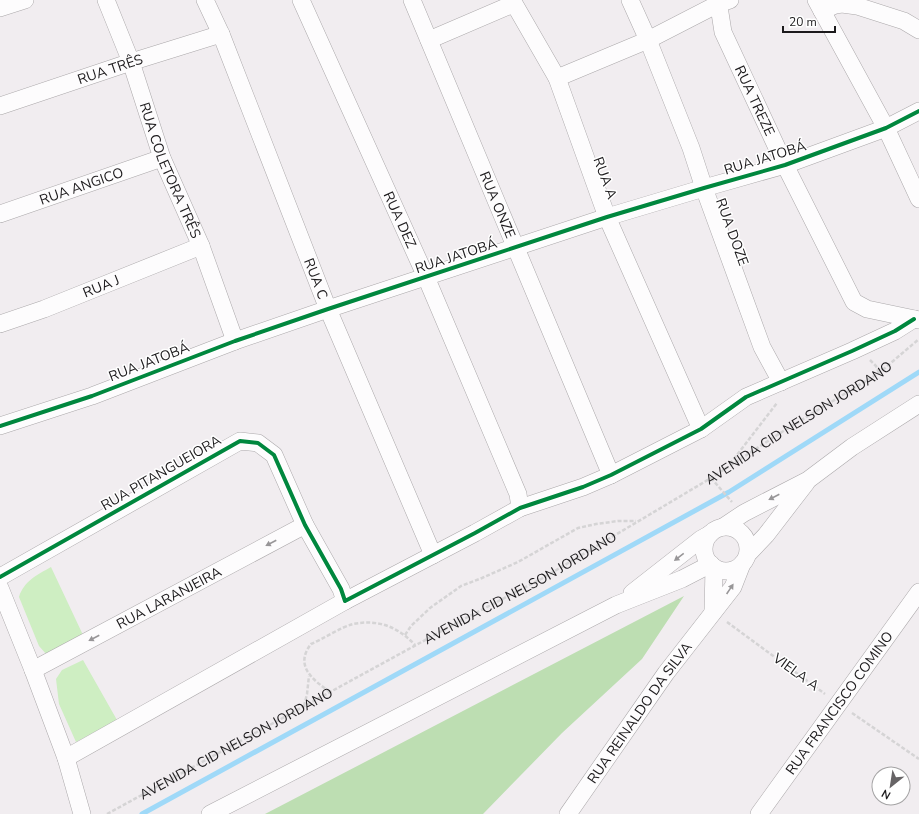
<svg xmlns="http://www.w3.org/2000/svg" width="919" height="814" font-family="'Nunito Sans',sans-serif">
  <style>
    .green { fill: #ceeec2 }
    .forest { fill: #bddeb2 }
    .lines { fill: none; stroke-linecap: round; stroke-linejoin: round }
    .stream { stroke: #9fd9f8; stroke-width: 5 }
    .minor-casing { stroke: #aba8aa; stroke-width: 18 }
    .path { stroke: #d5d4d5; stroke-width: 2.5; stroke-dasharray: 4 2; stroke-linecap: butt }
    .minor { stroke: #fdfcfd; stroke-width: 17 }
    .cycleway-casing { stroke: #fff; stroke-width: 6 }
    .cycleway { stroke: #00873e; stroke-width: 4 }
    .oneway { fill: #989698 }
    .labels { text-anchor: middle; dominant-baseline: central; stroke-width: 3; stroke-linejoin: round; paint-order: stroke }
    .street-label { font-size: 14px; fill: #1c1a1c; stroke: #fff }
  </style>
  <rect width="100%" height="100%" fill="#f1edf0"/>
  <!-- green -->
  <path class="green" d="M 51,567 L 83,635 L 47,655 L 39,646 L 19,597 C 24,581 37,575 51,567 Z
    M 83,660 L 117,720 L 76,742 L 59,704 L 56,679 L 62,670 Z"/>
  <!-- forest -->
  <path class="forest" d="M 684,596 L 642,659 L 562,733 L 483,814 L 265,814 Z"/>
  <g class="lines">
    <!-- stream -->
    <path class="stream" d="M 142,814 L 729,492 L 919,372"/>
    <!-- minor casing -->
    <g class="minor-casing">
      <g id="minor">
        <path id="s2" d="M 106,0 L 131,62 L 162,158 L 201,246 L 235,341"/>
        <path id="s3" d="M 205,0 L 221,34 L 328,309 L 433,555"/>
        <path id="s4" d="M 301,0 L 426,277 L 518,494 L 520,508"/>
        <path id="s5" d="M 412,0 L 611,475"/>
        <path d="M 512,0 L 557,78 L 607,217 L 701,429"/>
        <path d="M 630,0 L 648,40 L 691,148 L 704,188 L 762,347 L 781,382"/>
        <path id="s6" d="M 718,0 L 723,32 L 785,165 L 854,302 L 867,309 L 919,320"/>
        <path d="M 816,0 L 886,128 L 919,199"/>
        <path d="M 0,8 L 25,0"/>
        <path d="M 822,11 L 835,5 L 842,4 L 857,6 L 904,21 L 919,30"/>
        <path d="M 429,40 L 513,4"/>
        <path d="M 557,78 L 648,40 L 718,4 L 730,0"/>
        <path id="s7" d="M 0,106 L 131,62 L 221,34"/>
        <path id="s8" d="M 0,214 L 162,158"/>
        <path id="s9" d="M 0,324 L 44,309 L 201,246"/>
        <path d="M 0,426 L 92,396 L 235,341 L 328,309 L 607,217 L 704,188 L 785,165 L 886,128 L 919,111"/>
        <path d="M 723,527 L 744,513 L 808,480 L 852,447 L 919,404"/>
        <circle cx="726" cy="549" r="22"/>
        <path d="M 748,554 L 766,535 L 806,483"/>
        <path d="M 0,577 L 240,441 L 258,443 L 274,455 L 305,525 L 341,589 L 345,601 L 475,533 L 520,508 L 583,487 L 611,475 L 701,429 L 746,397 L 852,351 L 895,331 L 914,319"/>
        <path d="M 0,588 L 33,670 L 66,758 L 82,814"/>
        <path d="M 632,593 L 701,539 L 710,534"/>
        <path d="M 713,612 L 714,567"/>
        <path id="s10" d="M 33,670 L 305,525"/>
        <path d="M 66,758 L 345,601"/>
        <path d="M 210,814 L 616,605 L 682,579 L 711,564"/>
        <path id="s11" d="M 568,814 L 666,673 L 733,587 L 742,564"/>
        <path id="s12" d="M 759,814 L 919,592"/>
      </g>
    </g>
    <!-- path -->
    <g class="path">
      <path d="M 870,360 L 876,366 L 879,373"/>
      <path d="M 730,464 L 777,403"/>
      <path d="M 711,478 L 732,502"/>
      <path d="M 727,622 L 825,694"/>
      <path d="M 405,635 L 411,626 L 430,608 L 461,586 L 482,578 L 518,562 L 578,528 L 596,524 L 618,521 L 636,521"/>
      <path d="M 330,692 C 313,680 294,666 311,644 C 323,639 341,627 353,624 C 379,619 398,627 415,645"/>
      <path d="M 304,706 L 307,694 L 309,676"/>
      <path d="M 852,713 L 919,759"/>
      <path id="s1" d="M 107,814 L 460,621 L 543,578 L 711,478 L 785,430 L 879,373 L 919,339"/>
    </g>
    <!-- minor -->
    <use href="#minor" class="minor"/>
    <!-- cycleway casing -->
    <g class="cycleway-casing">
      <path id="cycleway" d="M 0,426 L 92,396 L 235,341 L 328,309 L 607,217 L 704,188 L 785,165 L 886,128 L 919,111
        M 0,577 L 240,441 L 258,443 L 274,455 L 305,525 L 341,589 L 345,601 L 475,533 L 520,508 L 583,487 L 611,475 L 701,429 L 746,397 L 852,351 L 895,331 L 914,319"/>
    </g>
    <!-- cycleway -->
    <use href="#cycleway" class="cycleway"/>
  </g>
  <!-- one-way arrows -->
  <defs><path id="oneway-solid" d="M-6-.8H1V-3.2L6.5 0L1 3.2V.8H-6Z"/></defs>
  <g class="oneway">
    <use href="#oneway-solid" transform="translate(774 497) rotate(153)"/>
    <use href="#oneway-solid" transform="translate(271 543) rotate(152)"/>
    <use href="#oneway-solid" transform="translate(679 557) rotate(142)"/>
    <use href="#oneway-solid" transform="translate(730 589) rotate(-56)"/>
    <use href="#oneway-solid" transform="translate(94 638) rotate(152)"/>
  </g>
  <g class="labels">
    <!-- street labels -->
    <g class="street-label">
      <text stroke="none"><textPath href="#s7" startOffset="116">RUA TRÊS</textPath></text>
      <text stroke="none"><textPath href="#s6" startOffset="108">RUA TREZE</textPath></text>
      <text transform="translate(765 158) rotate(-17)">RUA JATOBÁ</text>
      <text stroke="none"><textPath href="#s2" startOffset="182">RUA COLETORA TRÊS</textPath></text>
      <text transform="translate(605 178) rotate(70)">RUA A</text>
      <text stroke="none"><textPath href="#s8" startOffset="86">RUA ANGICO</textPath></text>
      <text stroke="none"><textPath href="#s5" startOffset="222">RUA ONZE</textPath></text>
      <text stroke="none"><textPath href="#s4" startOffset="241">RUA DEZ</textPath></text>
      <text transform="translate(732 232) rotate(70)">RUA DOZE</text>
      <text transform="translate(456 256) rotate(-18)">RUA JATOBÁ</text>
      <text stroke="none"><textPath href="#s3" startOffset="300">RUA C</textPath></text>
      <text stroke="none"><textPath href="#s9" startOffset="108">RUA J</textPath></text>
      <text transform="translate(149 362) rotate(-21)">RUA JATOBÁ</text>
      <text stroke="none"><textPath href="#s1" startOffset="795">AVENIDA CID NELSON JORDANO</textPath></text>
      <text transform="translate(161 473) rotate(-30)">RUA PITANGUEIORA</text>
      <text stroke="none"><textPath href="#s1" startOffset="471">AVENIDA CID NELSON JORDANO</textPath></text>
      <text stroke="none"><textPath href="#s10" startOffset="154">RUA LARANJEIRA</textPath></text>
      <text transform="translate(796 672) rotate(36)">VIELA A</text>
      <text stroke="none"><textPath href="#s12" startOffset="137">RUA FRANCISCO COMINO</textPath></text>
      <text stroke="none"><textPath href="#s11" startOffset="124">RUA REINALDO DA SILVA</textPath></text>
      <text stroke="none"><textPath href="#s1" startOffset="147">AVENIDA CID NELSON JORDANO</textPath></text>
    </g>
  </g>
  <!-- north arrow -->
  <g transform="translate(891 786) rotate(210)"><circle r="19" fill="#ffffff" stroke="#a4a3a4"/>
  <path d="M0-3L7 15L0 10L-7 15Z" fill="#676466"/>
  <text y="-6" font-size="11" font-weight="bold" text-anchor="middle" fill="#1c1a1c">N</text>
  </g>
  <!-- scale -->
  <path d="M783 26v6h52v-6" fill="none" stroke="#1c1a1c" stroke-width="2"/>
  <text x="789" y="26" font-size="12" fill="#1c1a1c" stroke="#ffffff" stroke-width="3" paint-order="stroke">20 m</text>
</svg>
